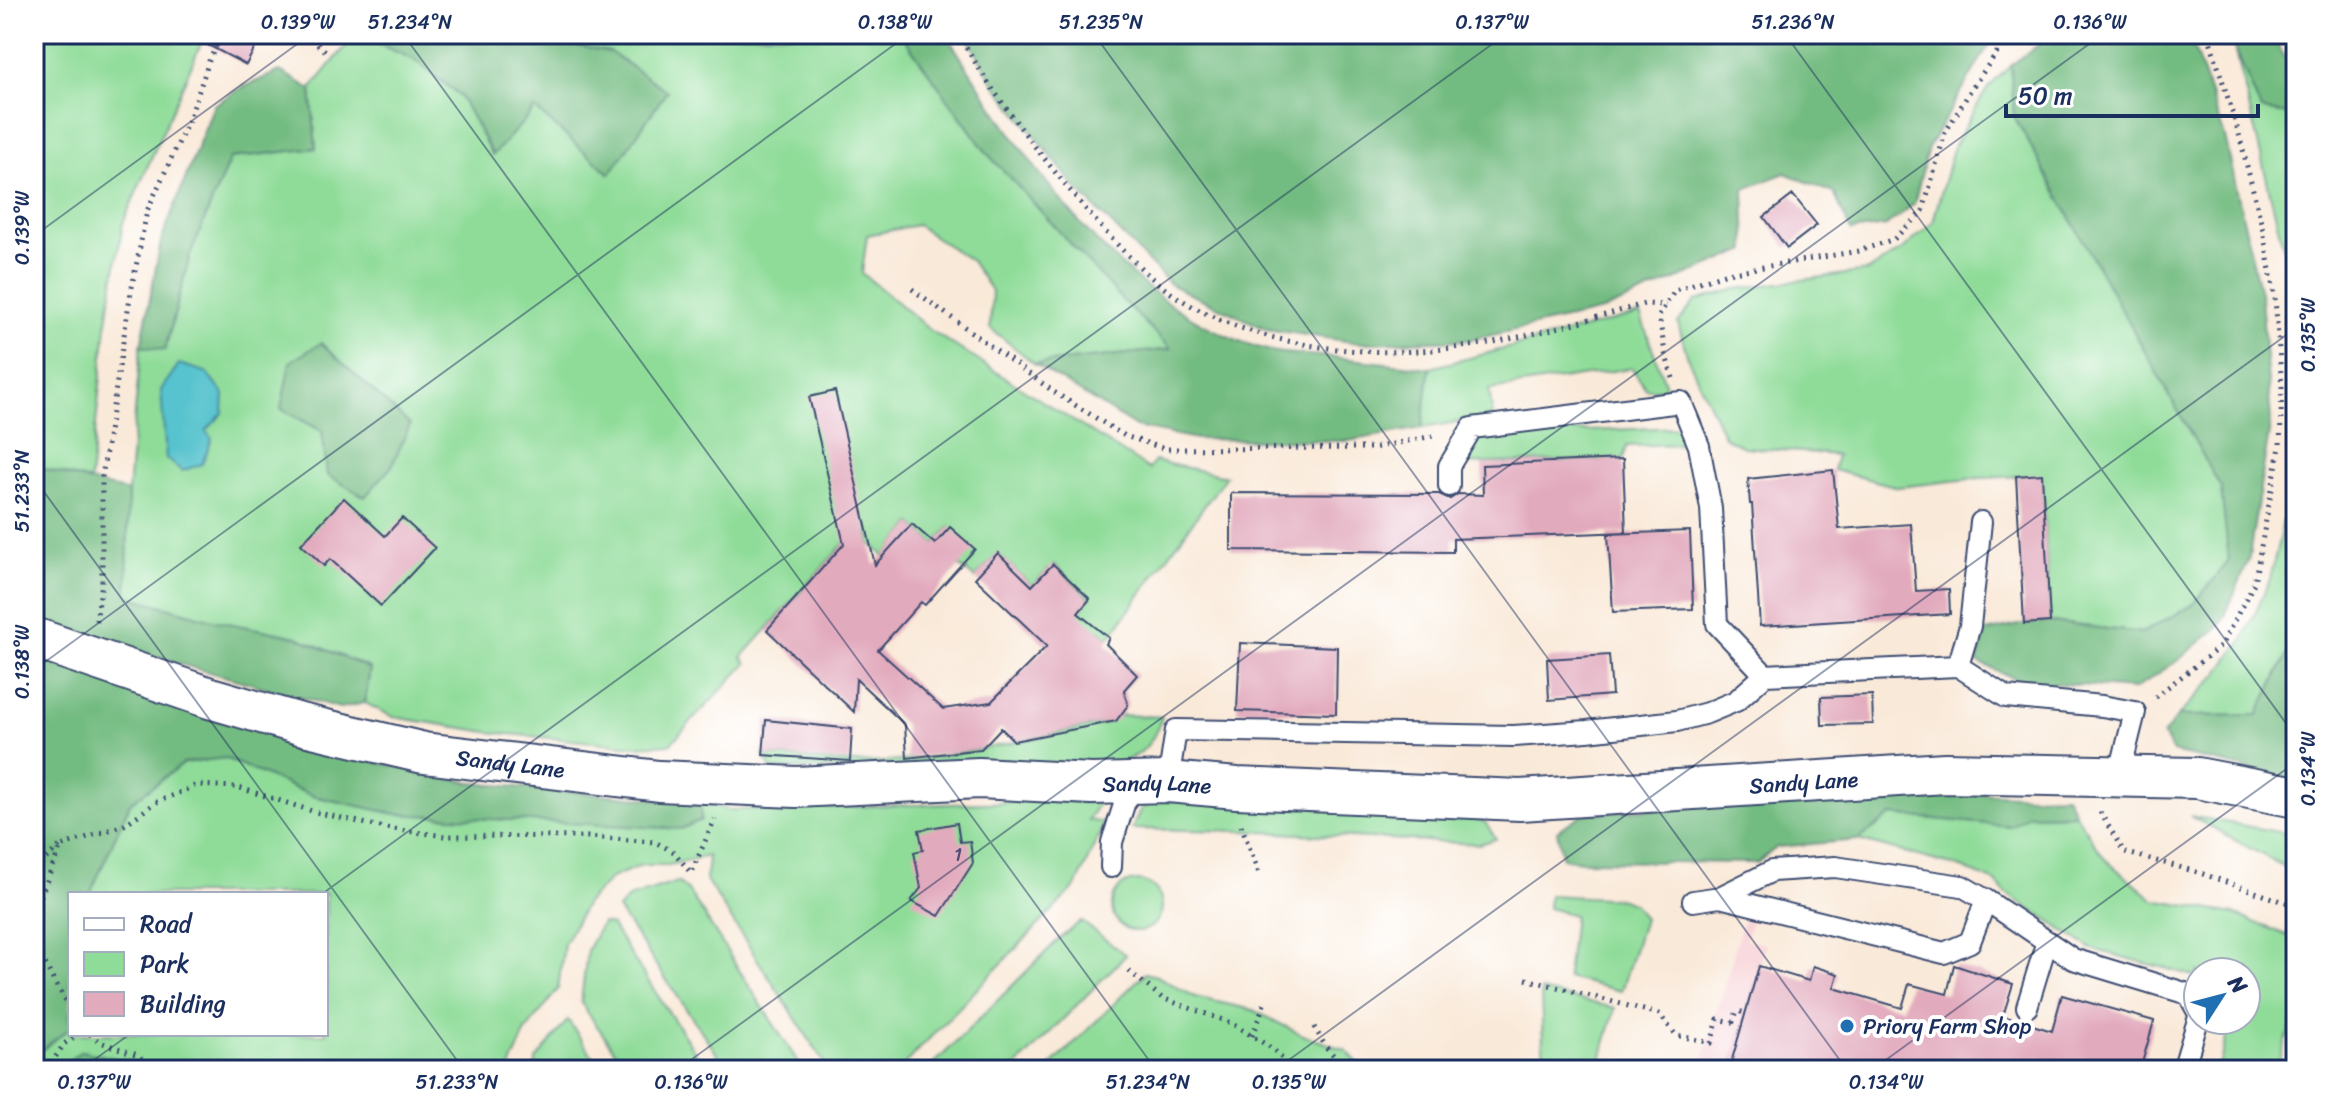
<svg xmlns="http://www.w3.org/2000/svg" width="2330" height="1104" font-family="Sriracha,sans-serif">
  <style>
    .built { fill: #f7cfd4 }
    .green { fill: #8fdc99; stroke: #55867c; stroke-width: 2 }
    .forest { fill: #73bc81; stroke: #477670; stroke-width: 2 }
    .water { fill: #56c3ce; stroke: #387996; stroke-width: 2 }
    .building { fill: #e2aabd }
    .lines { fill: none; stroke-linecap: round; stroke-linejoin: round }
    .service-casing { stroke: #3c4b70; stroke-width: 24 }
    .minor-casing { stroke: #3c4b70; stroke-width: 44 }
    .path { stroke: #3c4b70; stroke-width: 5; stroke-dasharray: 2 6; stroke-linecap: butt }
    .service { stroke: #fff; stroke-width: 20 }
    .minor { stroke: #fff; stroke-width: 40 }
    .ticks { fill: none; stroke: #1b2f5e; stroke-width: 2; stroke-opacity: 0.45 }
    .poi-dot { fill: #1f6fb2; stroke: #fff; stroke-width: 3 }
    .labels { text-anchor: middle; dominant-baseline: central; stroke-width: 8; stroke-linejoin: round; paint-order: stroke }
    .number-label { font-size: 18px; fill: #4d4e76 }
    .street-label { font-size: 22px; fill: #1b2f5e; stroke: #fff }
    .poi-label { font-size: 22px; fill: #1b2f5e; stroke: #fff; text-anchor: start }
    .neatline { fill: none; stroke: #1b2f5e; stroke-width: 3 }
    .ticks-label { font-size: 20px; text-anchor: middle; fill: #1b2f5e }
  </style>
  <rect width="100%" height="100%" fill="#fff"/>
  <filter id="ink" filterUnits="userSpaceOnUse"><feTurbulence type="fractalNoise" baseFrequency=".0125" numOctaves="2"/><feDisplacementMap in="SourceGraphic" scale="16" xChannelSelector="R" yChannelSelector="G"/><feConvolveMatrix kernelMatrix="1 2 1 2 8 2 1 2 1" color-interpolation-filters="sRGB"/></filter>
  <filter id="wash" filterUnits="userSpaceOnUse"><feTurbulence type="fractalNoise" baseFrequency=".006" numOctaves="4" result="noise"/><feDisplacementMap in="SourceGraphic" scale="32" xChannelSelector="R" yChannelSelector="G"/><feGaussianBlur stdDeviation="1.8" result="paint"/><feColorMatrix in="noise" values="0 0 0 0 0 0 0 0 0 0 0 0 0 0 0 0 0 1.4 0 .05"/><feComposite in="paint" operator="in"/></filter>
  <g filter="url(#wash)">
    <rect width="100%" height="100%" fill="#f9e9d8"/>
    <!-- built -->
    <path class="built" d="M 1743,921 L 1751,922 L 1746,939 L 1766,945 L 1760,966 L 1808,980 L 1813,966 L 1838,974 L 1834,988 L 1902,1008 L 1909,984 L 1961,998 L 2056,1070 L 1700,1070 Z"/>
    <!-- green -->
    <path class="green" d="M 34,34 L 205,34 L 123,223 L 106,327 L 90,481 L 34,466 Z
      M 342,34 L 373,34 L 376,43 L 415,60 L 460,96 L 492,155 L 535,109 L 610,52 L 572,45 L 566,34 L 901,34 L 987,153 L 1125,303 L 1172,349 L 1035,364 L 990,328 L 992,292 L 971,261 L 917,225 L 867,235 L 862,273 L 930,330 L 1149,469 L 1155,461 L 1226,476 L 1109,638 L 1099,630 L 1089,640 L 1070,622 L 1090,598 L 1054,564 L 1032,586 L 998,554 L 975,578 L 955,563 L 950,527 L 935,544 L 912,524 L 884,556 L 868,541 L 871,537 L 859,527 L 742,657 L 747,663 L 670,744 L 635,746 L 488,732 L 393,717 L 365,703 L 370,668 L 297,637 L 213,620 L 127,596 L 128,492 L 141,346 L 165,350 L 190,255 L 230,158 L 316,148 L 311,89 L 350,41 Z
      M 2235,48 L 2261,110 L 2296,115 L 2296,637 L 2258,715 L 2178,716 L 2217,675 L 2243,640 L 2270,579 L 2290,491 L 2296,390 L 2292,284 Z
      M 2011,65 L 2014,116 L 2221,488 L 2229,561 L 2193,605 L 2142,633 L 2050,622 L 2042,475 L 1979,478 L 1898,487 L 1833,470 L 1837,455 L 1744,447 L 1725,438 L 1688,359 L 1678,323 L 1695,301 L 1736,289 L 1868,271 L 1905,248 L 1933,222 L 1954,145 L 1987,89 Z
      M 1640,314 L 1667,389 L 1646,389 L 1632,368 L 1489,390 L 1493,416 L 1422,428 L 1430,368 Z
      M 1679,427 L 1682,444 L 1627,446 L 1623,459 L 1458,464 L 1477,439 L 1497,435 Z
      M 1121,715 L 1162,717 C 1148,757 1132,761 1092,768 L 771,769 L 763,755 C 791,757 820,762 849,763 C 936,764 1026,739 1111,722 Z
      M 225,758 L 313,796 L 396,814 L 504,818 L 701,820 L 701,803 L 729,810 L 1054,801 L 1099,803 L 1088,820 L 1104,823 L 1077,885 L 899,1070 L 829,1070 L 706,880 L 708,856 L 669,865 L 642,865 L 611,878 L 586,903 L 564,944 L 558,989 L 526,1031 L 509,1070 L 34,1070 L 34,1056 L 70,1028 L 70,1034 L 326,1034 L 326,894 L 90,894 L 130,803 L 184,763 Z
      M 1153,799 L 1469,815 L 1485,822 L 1496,839 L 1479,844 L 1242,831 L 1132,829 L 1140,810 Z
      M 2075,814 L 2106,860 L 2154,900 L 2234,914 L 2296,939 L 2296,1012 L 2276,1070 L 2218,1070 L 2231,1020 L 2246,1020 L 2246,972 L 2198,972 L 2198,977 L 2092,949 L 2005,893 L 1996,882 L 1959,867 L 1858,840 L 1891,815 L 2010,826 L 2027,815 Z
      M 2190,816 L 2296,835 L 2296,873 Z
      M1112 906a25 25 0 1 1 50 0a25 25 0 1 1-50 0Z
      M 678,882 L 689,892 L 803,1070 L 728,1070 L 618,909 L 628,898 Z
      M 1549,895 L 1622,899 L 1634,904 L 1644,919 L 1621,991 L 1567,978 L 1574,915 L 1548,908 Z
      M 1081,921 L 1126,955 L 1013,1070 L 928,1070 L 1059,939 Z
      M 602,923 L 611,925 L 707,1070 L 628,1070 L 581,1003 L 587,950 Z
      M 1145,973 L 1157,976 L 1195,997 L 1253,1010 L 1300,1034 L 1346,1050 L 1365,1070 L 1047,1070 Z
      M 1541,991 L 1615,1008 L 1598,1070 L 1544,1070 Z
      M 568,1020 L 602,1070 L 535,1070 L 536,1060 Z"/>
    <!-- forest -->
    <path class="forest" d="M 373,34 L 566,34 L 572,45 L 610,52 L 667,91 L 610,174 L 535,109 L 493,155 L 460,96 L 415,60 L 376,43 Z
      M 901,34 L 946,34 C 1024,157 1118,309 1267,350 C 1284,355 1304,354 1322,356 C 1358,360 1394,364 1430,368 L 1422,428 L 1348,441 L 1197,439 L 1136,427 L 1035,364 L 1171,349 L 1125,303 L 987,153 Z
      M 965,34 L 1999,34 L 1993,38 L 1928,148 L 1914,204 L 1886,226 L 1851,231 L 1834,193 L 1785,173 L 1744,189 L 1746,250 L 1602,311 L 1469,340 L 1359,343 L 1266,329 L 1171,285 L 1076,188 L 993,82 Z
      M 2054,34 L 2189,34 L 2225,137 L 2261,298 L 2271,420 L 2248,562 L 2221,625 L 2177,661 L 2135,689 L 2021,681 L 1977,662 L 1985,632 L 2024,624 L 2050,622 L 2142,633 L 2193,605 L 2229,561 L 2221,488 L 2014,116 L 2011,65 Z
      M 2229,34 L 2270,34 L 2296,74 L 2296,115 L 2261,110 Z
      M 280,71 L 311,89 L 316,148 L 230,158 L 190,255 L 165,350 L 141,346 L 161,241 L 214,105 L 241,88 Z
      M 321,343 L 410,425 L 392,466 L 365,497 L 327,475 L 322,431 L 281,409 L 290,362 Z
      M 34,466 L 128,492 L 127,596 L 213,620 L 297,637 L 370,669 L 365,703 L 340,708 L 114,646 L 198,711 L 348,756 L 473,783 L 701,803 L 701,820 L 681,829 L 396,814 L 313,796 L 225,758 L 184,763 L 130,803 L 90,894 L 70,894 L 70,1028 L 34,1056 Z
      M 2296,637 L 2296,780 L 2173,752 L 2163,735 L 2178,716 L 2258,715 Z
      M 1930,790 L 2031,796 L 2066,795 L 2075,814 L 2027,815 L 2011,826 L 1891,815 L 1858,840 L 1777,847 L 1757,863 L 1582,861 L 1563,858 L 1557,831 L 1583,814 Z
      M 81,1051 L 130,1061 L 138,1070 L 57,1070 Z"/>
    <!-- water -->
    <path class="water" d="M 179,364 L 206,372 L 224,394 L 223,413 L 206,431 L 212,439 L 202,464 L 182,471 L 166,459 L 161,390 Z"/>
    <g id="blocks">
      <!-- building -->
      <path class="building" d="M 187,34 L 262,34 L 246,65 Z
        M 1793,195 L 1817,225 L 1787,248 L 1764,217 Z
        M 835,391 L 875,565 L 912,524 L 935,544 L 950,527 L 975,549 L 925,605 L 921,602 L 878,650 L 943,709 L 991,702 L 1047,646 L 975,578 L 998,553 L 1032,586 L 1053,564 L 1090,599 L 1078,613 L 1109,638 L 1106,644 L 1137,675 L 1124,690 L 1128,705 L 1116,721 L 1014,741 L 1001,728 L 981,749 L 907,758 L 905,725 L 856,679 L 854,712 L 767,630 L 844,544 L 809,397 Z
        M 1623,459 L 1626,532 L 1453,539 L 1453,552 L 1231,550 L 1231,493 L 1439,494 L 1450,499 L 1458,494 L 1483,495 L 1482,465 Z
        M 1833,470 L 1839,529 L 1911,524 L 1916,591 L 1949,589 L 1950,614 L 1760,626 L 1752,504 L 1750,504 L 1748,479 Z
        M 2042,474 L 2050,622 L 2024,624 L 2016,476 Z
        M 344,498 L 385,536 L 402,518 L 435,548 L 381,606 L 330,559 L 324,566 L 301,544 Z
        M 1690,531 L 1693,609 L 1613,612 L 1608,534 Z
        M 1240,643 L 1337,647 L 1336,714 L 1237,711 Z
        M 1609,655 L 1612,695 L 1549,700 L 1547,659 Z
        M 1872,695 L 1873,724 L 1822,725 L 1821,697 Z
        M 766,720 L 852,729 L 850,761 L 763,755 Z
        M 957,823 L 960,842 L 970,841 L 973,863 L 939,916 L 911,901 L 921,888 L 914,852 L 923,850 L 919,830 Z
        M 1954,965 L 2013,984 L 2003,1016 L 2052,1031 L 2062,995 L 2154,1021 L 2140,1070 L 1729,1070 L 1759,966 L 1809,981 L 1813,966 L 1838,974 L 1834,988 L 1902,1008 L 1909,984 L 1947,994 Z"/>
    </g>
  </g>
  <g filter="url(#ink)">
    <use href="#blocks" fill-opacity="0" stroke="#3c4b70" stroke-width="2"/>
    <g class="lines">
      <!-- service casing -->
      <g class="service-casing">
        <path id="service" d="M 1449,486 L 1449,466 L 1472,428 L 1681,402 L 1699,446 L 1711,508 L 1717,624 L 1765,675 L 1958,666
          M 1981,522 L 1970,626 L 1958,666 L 2006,697 L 2102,706 L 2135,712 L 2119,776
          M 1168,782 L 1176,730 L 1514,736 L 1587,731 L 1677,721 L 1707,713 L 1736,701 L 1765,675
          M 1111,867 L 1112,842 L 1131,783
          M 1986,900 L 2073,959 L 2188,994 L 2198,1012
          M 1693,901 L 1720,897 L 1772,871 L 1835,867 L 1962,886 L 1986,900 L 1970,942 L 1944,953 L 1720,897
          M 2027,1007 L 2047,941
          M 2183,1070 L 2198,1020"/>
      </g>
      <!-- minor casing -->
      <g class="minor-casing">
        <g id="minor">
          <path id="s1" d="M 34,638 L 210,698 L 300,724 L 424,753 L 659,781 L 796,787 L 979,778 L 1092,784 L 1168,782 L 1237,788 L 1520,800 L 1945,773 L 2197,778 L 2296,797"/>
        </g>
      </g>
      <!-- path -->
      <path class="path" d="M 305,34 L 328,53
        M 958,34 C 987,84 1023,133 1060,178 C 1090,215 1122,253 1159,284 C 1233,343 1351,359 1443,349 C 1511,343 1579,322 1644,304 L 1666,305
        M 2284,34 L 2296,51
        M 912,289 L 1054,392 L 1125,436 L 1166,449 L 1373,448 L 1438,435
        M 1673,378 L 1665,353 L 1659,316 L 1675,290 L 1727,273 L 1859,251 L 1894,239 L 1923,211 L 1945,133 L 1972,88 L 2000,48 L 2020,34
        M 96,621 L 102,583 L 102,477 L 130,297 L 147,211 L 189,120 L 209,61 L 222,34
        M 2155,697 L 2221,646 L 2254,583 L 2280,447 L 2282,387 L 2275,299 L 2263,230 L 2239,134 L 2208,34
        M 2100,812 L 2124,852 L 2197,872 L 2296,906
        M 1241,825 L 1260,876
        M 34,869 L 60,846
        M 1129,971 L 1162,998 L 1231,1023 L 1273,1049 L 1293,1070
        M 1526,979 L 1659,1014 L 1676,1035 L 1711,1043 L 1718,1019 L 1733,1022 L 1737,1011 L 1746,1013
        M 70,1007 L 54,982 L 35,942 L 41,895 L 61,846 L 124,825 L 157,802 L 197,785 L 237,787 L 315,812 L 385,828 L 445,836 L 588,837 L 655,842 L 674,852 L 691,873 L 715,819
        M 1314,1027 L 1326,1047 L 1347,1070
        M 90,1034 L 100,1042 L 138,1055 L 153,1070
        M 1252,1036 L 1266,999
        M 47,1070 L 64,1044 L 79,1034"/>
      <!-- service -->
      <use href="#service" class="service"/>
      <!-- minor -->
      <use href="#minor" class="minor"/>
    </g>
  </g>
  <!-- ticks -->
  <path class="ticks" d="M 403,34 L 1156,1070M 1094,34 L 1847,1070M 1785,34 L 2296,737M 34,236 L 311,34M 34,478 L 464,1070M 34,670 L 909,34M 322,894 L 1506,34M 80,1070 L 130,1034M 677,1070 L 2103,34M 1275,1070 L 2296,328M 1872,1070 L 2296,762"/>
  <!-- markers -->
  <circle class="poi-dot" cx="1847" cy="1026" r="8"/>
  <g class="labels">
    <!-- number labels -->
    <g class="number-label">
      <text x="958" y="855">1</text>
    </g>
    <!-- street labels -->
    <g class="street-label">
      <text stroke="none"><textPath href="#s1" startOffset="494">Sandy Lane</textPath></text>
      <text stroke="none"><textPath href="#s1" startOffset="1790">Sandy Lane</textPath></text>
      <text stroke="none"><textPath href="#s1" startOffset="1142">Sandy Lane</textPath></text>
    </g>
    <!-- poi labels -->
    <g class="poi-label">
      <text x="1863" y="1026">Priory Farm Shop</text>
    </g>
  </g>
  <!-- margin -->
  <rect width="2330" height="1104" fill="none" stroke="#fff" stroke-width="88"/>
  <!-- legend -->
  <rect x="68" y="892" width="260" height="144" fill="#ffffff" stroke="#a4acbf" stroke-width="2"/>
  <rect x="84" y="918" width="40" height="12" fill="#ffffff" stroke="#a4acbf" stroke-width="2"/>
  <text x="140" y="932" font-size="24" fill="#1b2f5e">Road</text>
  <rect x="84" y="952" width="40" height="24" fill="#8fdc99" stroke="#a4acbf" stroke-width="2"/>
  <text x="140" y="972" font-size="24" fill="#1b2f5e">Park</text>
  <rect x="84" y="992" width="40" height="24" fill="#e2aabd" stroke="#a4acbf" stroke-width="2"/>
  <text x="140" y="1012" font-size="24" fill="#1b2f5e">Building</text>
  <!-- north arrow -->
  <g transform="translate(2222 996) rotate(54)"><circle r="38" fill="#ffffff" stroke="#a4acbf" stroke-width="2"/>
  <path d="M0-6L14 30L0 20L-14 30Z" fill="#1f6fb2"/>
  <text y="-12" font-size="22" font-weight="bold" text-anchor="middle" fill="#1b2f5e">N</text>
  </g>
  <!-- scale -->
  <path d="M2006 104v12h252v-12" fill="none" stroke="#1b2f5e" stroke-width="4"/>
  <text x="2018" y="104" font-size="24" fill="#1b2f5e" stroke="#ffffff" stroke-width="6" paint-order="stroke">50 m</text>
  <rect x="44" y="44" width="2242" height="1016" class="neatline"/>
  <g class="ticks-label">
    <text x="298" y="29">0.139°W</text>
    <text x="410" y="29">51.234°N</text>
    <text x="895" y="29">0.138°W</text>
    <text x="1101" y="29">51.235°N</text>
    <text x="1492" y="29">0.137°W</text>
    <text x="1793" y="29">51.236°N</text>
    <text x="2090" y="29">0.136°W</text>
    <text transform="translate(22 228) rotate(-90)" y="7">0.139°W</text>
    <text transform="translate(2308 335) rotate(-90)" y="7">0.135°W</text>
    <text transform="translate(22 491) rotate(-90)" y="7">51.233°N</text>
    <text transform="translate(22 662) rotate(-90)" y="7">0.138°W</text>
    <text transform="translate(2308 769) rotate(-90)" y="7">0.134°W</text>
    <text x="94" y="1089">0.137°W</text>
    <text x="457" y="1089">51.233°N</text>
    <text x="691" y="1089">0.136°W</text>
    <text x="1148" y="1089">51.234°N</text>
    <text x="1289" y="1089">0.135°W</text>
    <text x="1886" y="1089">0.134°W</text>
  </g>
</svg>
